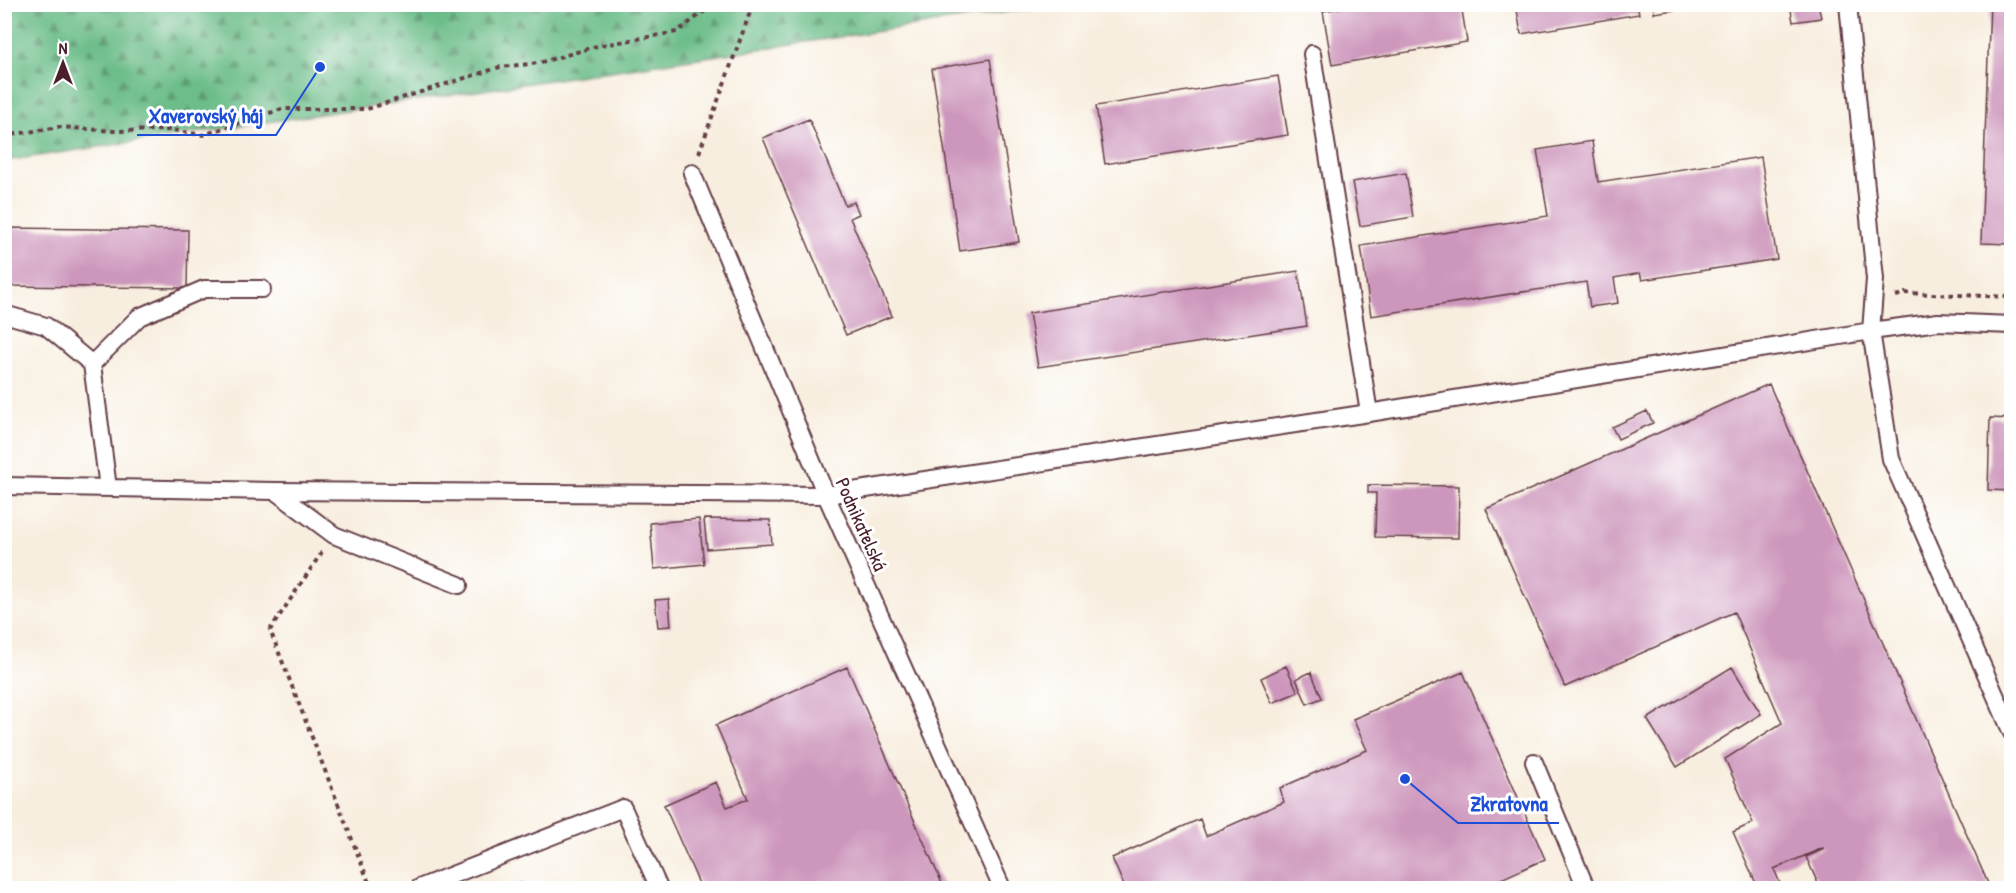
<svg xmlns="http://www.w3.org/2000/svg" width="2016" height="893" font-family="'Patrick Hand',sans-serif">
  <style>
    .forest { fill: url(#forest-firs); stroke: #5b6e5a; stroke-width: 1.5 }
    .building { fill: #cd96bc }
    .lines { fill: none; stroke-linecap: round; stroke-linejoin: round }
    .lane-casing { stroke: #643e46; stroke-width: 20 }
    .path { stroke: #643e46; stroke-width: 4; stroke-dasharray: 4.5 4.5; stroke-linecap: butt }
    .lane { stroke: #fff; stroke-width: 16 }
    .labels { text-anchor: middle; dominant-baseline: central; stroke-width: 6; stroke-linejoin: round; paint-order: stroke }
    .street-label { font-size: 20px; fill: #4a1f2b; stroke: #fff }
    .leader { fill: none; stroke: #1d4ed8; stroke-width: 2 }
    .callout-dot { fill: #1d4ed8; stroke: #fff; stroke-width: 2 }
    .callout-label { font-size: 21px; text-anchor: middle; font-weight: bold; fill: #1d4ed8; stroke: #fff; stroke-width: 6; stroke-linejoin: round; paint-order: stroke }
  </style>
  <defs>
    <pattern id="forest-firs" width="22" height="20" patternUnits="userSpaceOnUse" patternTransform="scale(1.5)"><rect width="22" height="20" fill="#6cbd89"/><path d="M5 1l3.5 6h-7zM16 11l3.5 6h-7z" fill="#5b9970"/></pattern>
  </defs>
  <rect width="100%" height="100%" fill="#fff"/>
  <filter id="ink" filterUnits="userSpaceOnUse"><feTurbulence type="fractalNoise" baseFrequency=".0167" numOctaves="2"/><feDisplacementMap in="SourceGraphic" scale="12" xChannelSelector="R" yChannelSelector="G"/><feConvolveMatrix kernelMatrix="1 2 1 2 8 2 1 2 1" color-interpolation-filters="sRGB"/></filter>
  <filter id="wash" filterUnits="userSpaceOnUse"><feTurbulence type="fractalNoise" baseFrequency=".008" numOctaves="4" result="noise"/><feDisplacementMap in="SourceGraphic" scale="24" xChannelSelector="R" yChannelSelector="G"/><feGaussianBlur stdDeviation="1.35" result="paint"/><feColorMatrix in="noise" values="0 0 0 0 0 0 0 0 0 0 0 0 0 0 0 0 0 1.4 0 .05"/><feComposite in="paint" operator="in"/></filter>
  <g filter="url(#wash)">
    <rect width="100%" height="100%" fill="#f8eedf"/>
    <!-- forest -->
    <path class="forest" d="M 5,4 L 1055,4 L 1055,5 L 5,161 Z"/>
    <g id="blocks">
      <!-- building -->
      <path class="building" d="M 1362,4 L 1461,4 L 1467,42 L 1332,65 L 1323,11 Z
        M 1516,4 L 1637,4 L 1639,14 L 1521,34 Z
        M 1653,4 L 1703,4 L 1703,6 L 1654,13 Z
        M 1790,4 L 1818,4 L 1821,18 L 1793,22 Z
        M 1990,4 L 2012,4 L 2012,244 L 1981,243 Z
        M 990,59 L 1019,242 L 960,251 L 932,69 Z
        M 1278,76 L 1288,135 L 1105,164 L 1096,106 Z
        M 809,119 L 845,205 L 854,202 L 859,214 L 850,218 L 892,316 L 846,335 L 763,138 Z
        M 1592,141 L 1598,182 L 1761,157 L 1777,259 L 1642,280 L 1640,273 L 1614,278 L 1618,303 L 1590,307 L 1586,282 L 1371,316 L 1361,246 L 1548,216 L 1537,150 Z
        M 1406,173 L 1413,217 L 1360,226 L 1352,182 Z
        M 4,228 L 188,230 L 187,288 L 4,286 Z
        M 1298,271 L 1307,326 L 1038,367 L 1029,313 Z
        M 2006,375 L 2012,376 L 2012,406 L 2006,406 Z
        M 1769,384 L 1847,561 L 1990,888 L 1820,888 L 1806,857 L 1824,849 L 1823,848 L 1774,869 L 1782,888 L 1758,888 L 1733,832 L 1753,823 L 1725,759 L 1782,723 L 1734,612 L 1565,687 L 1486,509 Z
        M 1647,411 L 1653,423 L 1618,439 L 1612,427 Z
        M 1990,418 L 2012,419 L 2012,491 L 1988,490 Z
        M 1368,485 L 1459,486 L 1458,538 L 1375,537 L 1376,493 L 1368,493 Z
        M 699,519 L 704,564 L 654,569 L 650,523 Z
        M 704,519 L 770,520 L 772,544 L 707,549 Z
        M 669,599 L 671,626 L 658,627 L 655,600 Z
        M 1286,666 L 1298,692 L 1272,703 L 1261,678 Z
        M 847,667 L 944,888 L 701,888 L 664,805 L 716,782 L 727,807 L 748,799 L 716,725 Z
        M 1732,667 L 1761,714 L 1677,767 L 1647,719 Z
        M 1311,672 L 1322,698 L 1307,704 L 1296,679 Z
        M 1463,672 L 1545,859 L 1501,879 L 1505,888 L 1125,888 L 1112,858 L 1200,819 L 1206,836 L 1284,802 L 1280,788 L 1367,750 L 1353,719 Z
        M 521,883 L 523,888 L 509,888 Z"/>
    </g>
  </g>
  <g filter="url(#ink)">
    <use href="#blocks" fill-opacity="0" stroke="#643e46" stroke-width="1.5"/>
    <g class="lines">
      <!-- lane casing -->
      <g class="lane-casing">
        <path id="lane" d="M 1848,4 L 1875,279 L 1871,331 L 1891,459 L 2012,733
          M 1312,54 L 1369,413
          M 692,173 L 826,495 L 1002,888
          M 4,314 L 46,326 L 92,364
          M 4,486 L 275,491 L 826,495 L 1369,413 L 1871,331 L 1938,322 L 2012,325
          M 108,488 L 92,364 L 139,317 L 204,289 L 262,289
          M 275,491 L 334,535 L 459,585
          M 1534,762 L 1586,888
          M 419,888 L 623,808 L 659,888"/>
      </g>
      <!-- path -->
      <path class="path" d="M 4,136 L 59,127 L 115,131 L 172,130 L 203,135 L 282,109 L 367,109 L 500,67 L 539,63 L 597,46 L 677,32 L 714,4
        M 699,153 L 753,4
        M 1896,296 L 1905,293 L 2012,297
        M 322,552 L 270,630 L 371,888"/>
      <!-- lane -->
      <use href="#lane" class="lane"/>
    </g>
  </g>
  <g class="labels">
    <!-- street labels -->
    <g class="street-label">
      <text transform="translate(862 524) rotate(66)">Podnikatelská</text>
    </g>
  </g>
  <!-- callouts -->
  <path class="leader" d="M320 67L276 135H137M1405 779L1458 823H1559"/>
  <g class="callout-dot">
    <circle cx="320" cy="67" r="6"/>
    <circle cx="1405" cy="779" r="6"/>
  </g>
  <g class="callout-label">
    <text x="206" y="123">Xaverovský háj</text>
    <text x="1509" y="811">Zkratovna</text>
  </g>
  <!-- margin -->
  <rect width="2016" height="893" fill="none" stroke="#fff" stroke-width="24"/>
  <!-- north arrow -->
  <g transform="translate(63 63)" stroke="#ffffff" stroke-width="4.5" paint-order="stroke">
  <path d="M0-4.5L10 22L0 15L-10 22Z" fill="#4a1f2b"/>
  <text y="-9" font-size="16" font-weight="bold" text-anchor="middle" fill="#4a1f2b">N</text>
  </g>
</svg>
